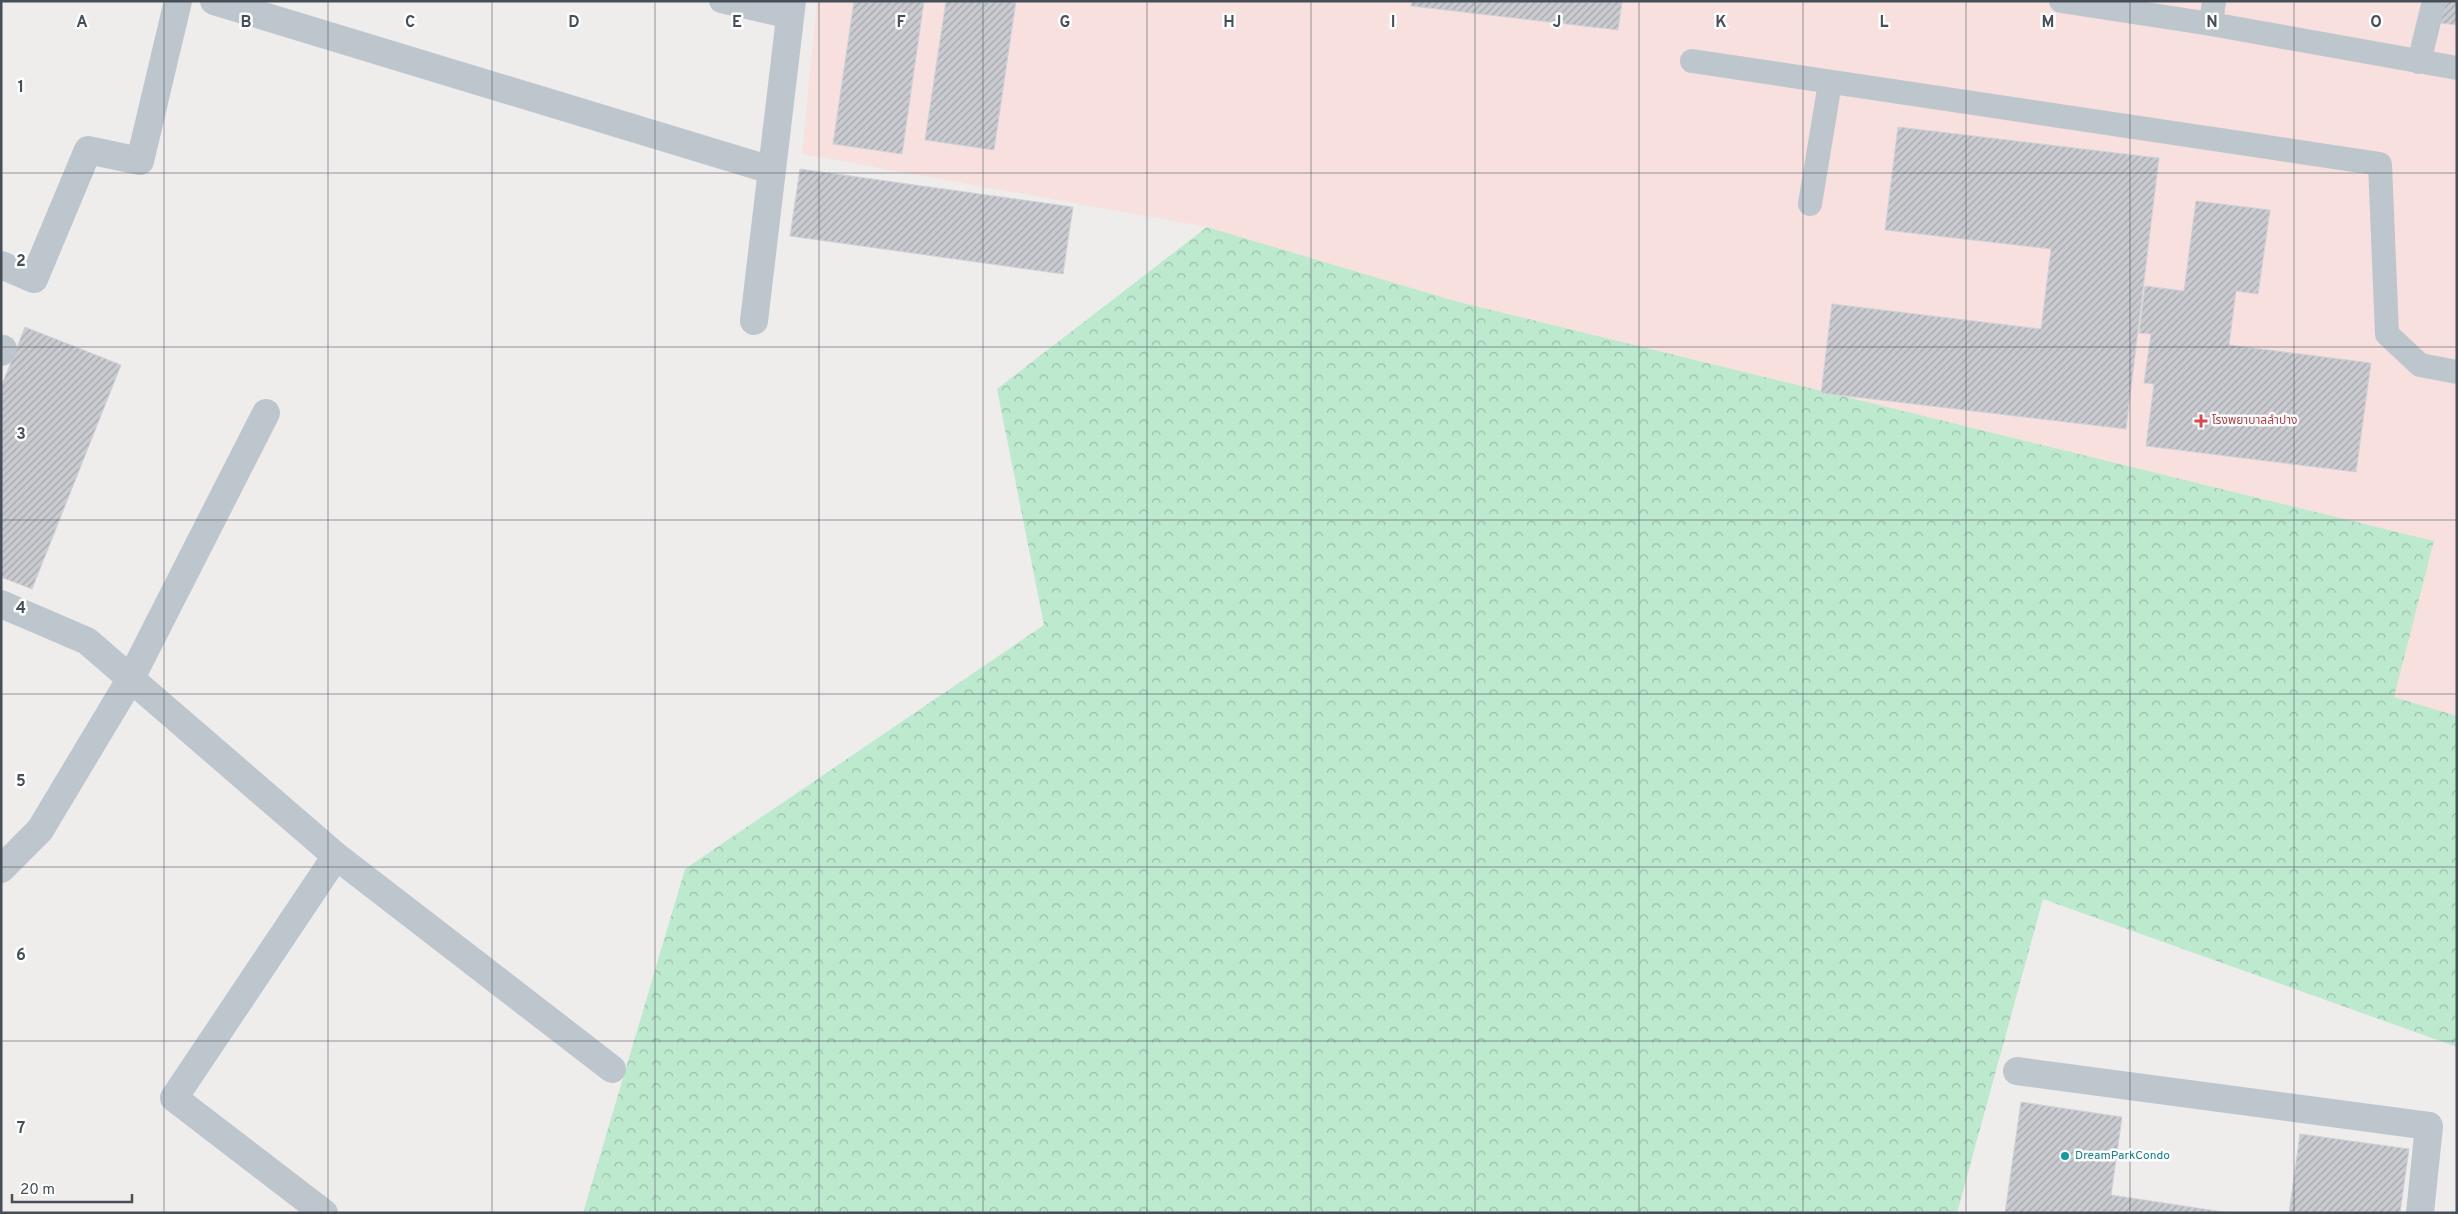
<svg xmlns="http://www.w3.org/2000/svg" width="2458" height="1214" font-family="Overpass,'Noto Sans Thai',sans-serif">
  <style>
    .medical { fill: #f7e0dd }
    .forest { fill: url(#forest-crowns) }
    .building { fill: url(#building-hatch); stroke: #d0d2d7 }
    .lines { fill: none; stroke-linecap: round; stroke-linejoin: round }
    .lane { stroke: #bec6cd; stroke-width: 24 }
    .street { stroke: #bec6cd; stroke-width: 28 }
    .grid { fill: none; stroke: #464f57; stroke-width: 1; stroke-opacity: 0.55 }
    .health-dot { fill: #e0444e; stroke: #fff; stroke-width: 2 }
    .culture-dot { fill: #0f9aa8; stroke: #fff; stroke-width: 2 }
    .labels { text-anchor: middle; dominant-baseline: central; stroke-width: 5; stroke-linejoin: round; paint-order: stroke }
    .health-label { font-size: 12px; fill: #be3a42; stroke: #fff; text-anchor: start }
    .culture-label { font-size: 12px; fill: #0d838f; stroke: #fff; text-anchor: start }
    .grid-label { font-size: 16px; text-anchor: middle; font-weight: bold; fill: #464f57; stroke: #fff; stroke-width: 5; stroke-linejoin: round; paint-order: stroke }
  </style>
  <defs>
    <pattern id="forest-crowns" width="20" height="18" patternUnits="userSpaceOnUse" patternTransform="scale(1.25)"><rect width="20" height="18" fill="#bde9cf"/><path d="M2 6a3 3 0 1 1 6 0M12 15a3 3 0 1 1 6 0" fill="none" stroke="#9bbfab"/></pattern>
    <pattern id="building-hatch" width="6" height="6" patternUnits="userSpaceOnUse" patternTransform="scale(1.25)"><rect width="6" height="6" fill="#cacbd0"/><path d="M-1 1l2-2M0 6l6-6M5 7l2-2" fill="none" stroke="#a6a7ac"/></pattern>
  </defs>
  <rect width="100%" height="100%" fill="#efecec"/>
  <!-- medical -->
  <path class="medical" d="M 817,1 L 2457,1 L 2457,716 L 2394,697 L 2434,541 L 1455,301 L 1207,227 L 802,154 Z"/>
  <!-- forest -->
  <path class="forest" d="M 1207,227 L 1455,301 L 2434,541 L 2394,697 L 2457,716 L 2457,1047 L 2043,899 L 1957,1213 L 583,1213 L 685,869 L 1044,625 L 997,389 Z"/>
  <!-- building -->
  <path class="building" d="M 854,1 L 924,1 L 902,154 L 833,144 Z
    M 946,1 L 1016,1 L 994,150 L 925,140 Z
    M 1412,1 L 1622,1 L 1618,30 L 1411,6 Z
    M 2443,1 L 2457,1 L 2457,25 L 2440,23 Z
    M 1898,127 L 2159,158 L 2126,429 L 1821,393 L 1832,304 L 2041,329 L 2051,249 L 1885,230 Z
    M 800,169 L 1073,207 L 1063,274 L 790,236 Z
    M 2196,201 L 2270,210 L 2258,294 L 2236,291 L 2229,345 L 2371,363 L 2356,472 L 2146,446 L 2154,384 L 2144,383 L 2151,334 L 2139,333 L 2145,286 L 2184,291 Z
    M 25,327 L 121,365 L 32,589 L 1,577 L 1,387 Z
    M 2021,1102 L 2122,1117 L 2111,1195 L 2230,1213 L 2005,1213 Z
    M 2300,1134 L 2409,1149 L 2400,1213 L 2289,1213 Z"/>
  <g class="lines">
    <!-- lane -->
    <path class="lane" d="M 721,1 L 790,17
      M 2061,1 L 2211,24 L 2457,68
      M 2211,24 L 2214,1
      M 1692,61 L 2380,164 L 2387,334 L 2420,365 L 2457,372
      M 2419,62 L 2434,1
      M 1810,204 L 1830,83"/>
    <!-- street -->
    <path class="street" d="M 214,1 L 771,170
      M 1,265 L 34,279 L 88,150 L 140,161 L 178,1
      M 754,321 L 792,1
      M 1,352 L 3,349
      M 1,604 L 87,641 L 336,856 L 612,1069
      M 1,869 L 40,830 L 130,680 L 266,413
      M 2017,1071 L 2429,1126 L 2420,1213
      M 324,1213 L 174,1098 L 336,856"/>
  </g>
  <!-- grid -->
  <path class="grid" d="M 164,1 L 164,1213M 328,1 L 328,1213M 492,1 L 492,1213M 655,1 L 655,1213M 819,1 L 819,1213M 983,1 L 983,1213M 1147,1 L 1147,1213M 1311,1 L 1311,1213M 1475,1 L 1475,1213M 1639,1 L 1639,1213M 1803,1 L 1803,1213M 1966,1 L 1966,1213M 2130,1 L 2130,1213M 2294,1 L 2294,1213M 1,173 L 2457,173M 1,347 L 2457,347M 1,520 L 2457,520M 1,694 L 2457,694M 1,867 L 2457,867M 1,1041 L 2457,1041"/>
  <!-- markers -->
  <path class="health-dot" d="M2198.5 413.5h5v5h5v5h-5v5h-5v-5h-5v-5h5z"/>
  <circle class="culture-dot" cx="2065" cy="1156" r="5"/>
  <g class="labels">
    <!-- health labels -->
    <g class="health-label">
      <text x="2212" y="421">โรงพยาบาลลำปาง</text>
    </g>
    <!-- culture labels -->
    <g class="culture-label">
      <text x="2075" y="1156">DreamParkCondo</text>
    </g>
  </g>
  <g class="grid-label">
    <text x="82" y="27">A</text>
    <text x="246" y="27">B</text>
    <text x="410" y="27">C</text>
    <text x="574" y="27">D</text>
    <text x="737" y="27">E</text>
    <text x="901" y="27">F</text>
    <text x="1065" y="27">G</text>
    <text x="1229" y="27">H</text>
    <text x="1393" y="27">I</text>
    <text x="1557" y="27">J</text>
    <text x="1721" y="27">K</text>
    <text x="1884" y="27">L</text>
    <text x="2048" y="27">M</text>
    <text x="2212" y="27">N</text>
    <text x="2376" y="27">O</text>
    <text x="21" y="92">1</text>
    <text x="21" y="266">2</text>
    <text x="21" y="439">3</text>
    <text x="21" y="613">4</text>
    <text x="21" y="786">5</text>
    <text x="21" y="960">6</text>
    <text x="21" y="1133">7</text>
  </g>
  <!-- border -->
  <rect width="2458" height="1214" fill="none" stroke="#464f57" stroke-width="5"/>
  <!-- scale -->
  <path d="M12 1194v8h120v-8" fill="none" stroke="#464f57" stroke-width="2.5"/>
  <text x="20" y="1194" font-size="15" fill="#464f57" stroke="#ffffff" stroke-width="4" paint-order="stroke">20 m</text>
</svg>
